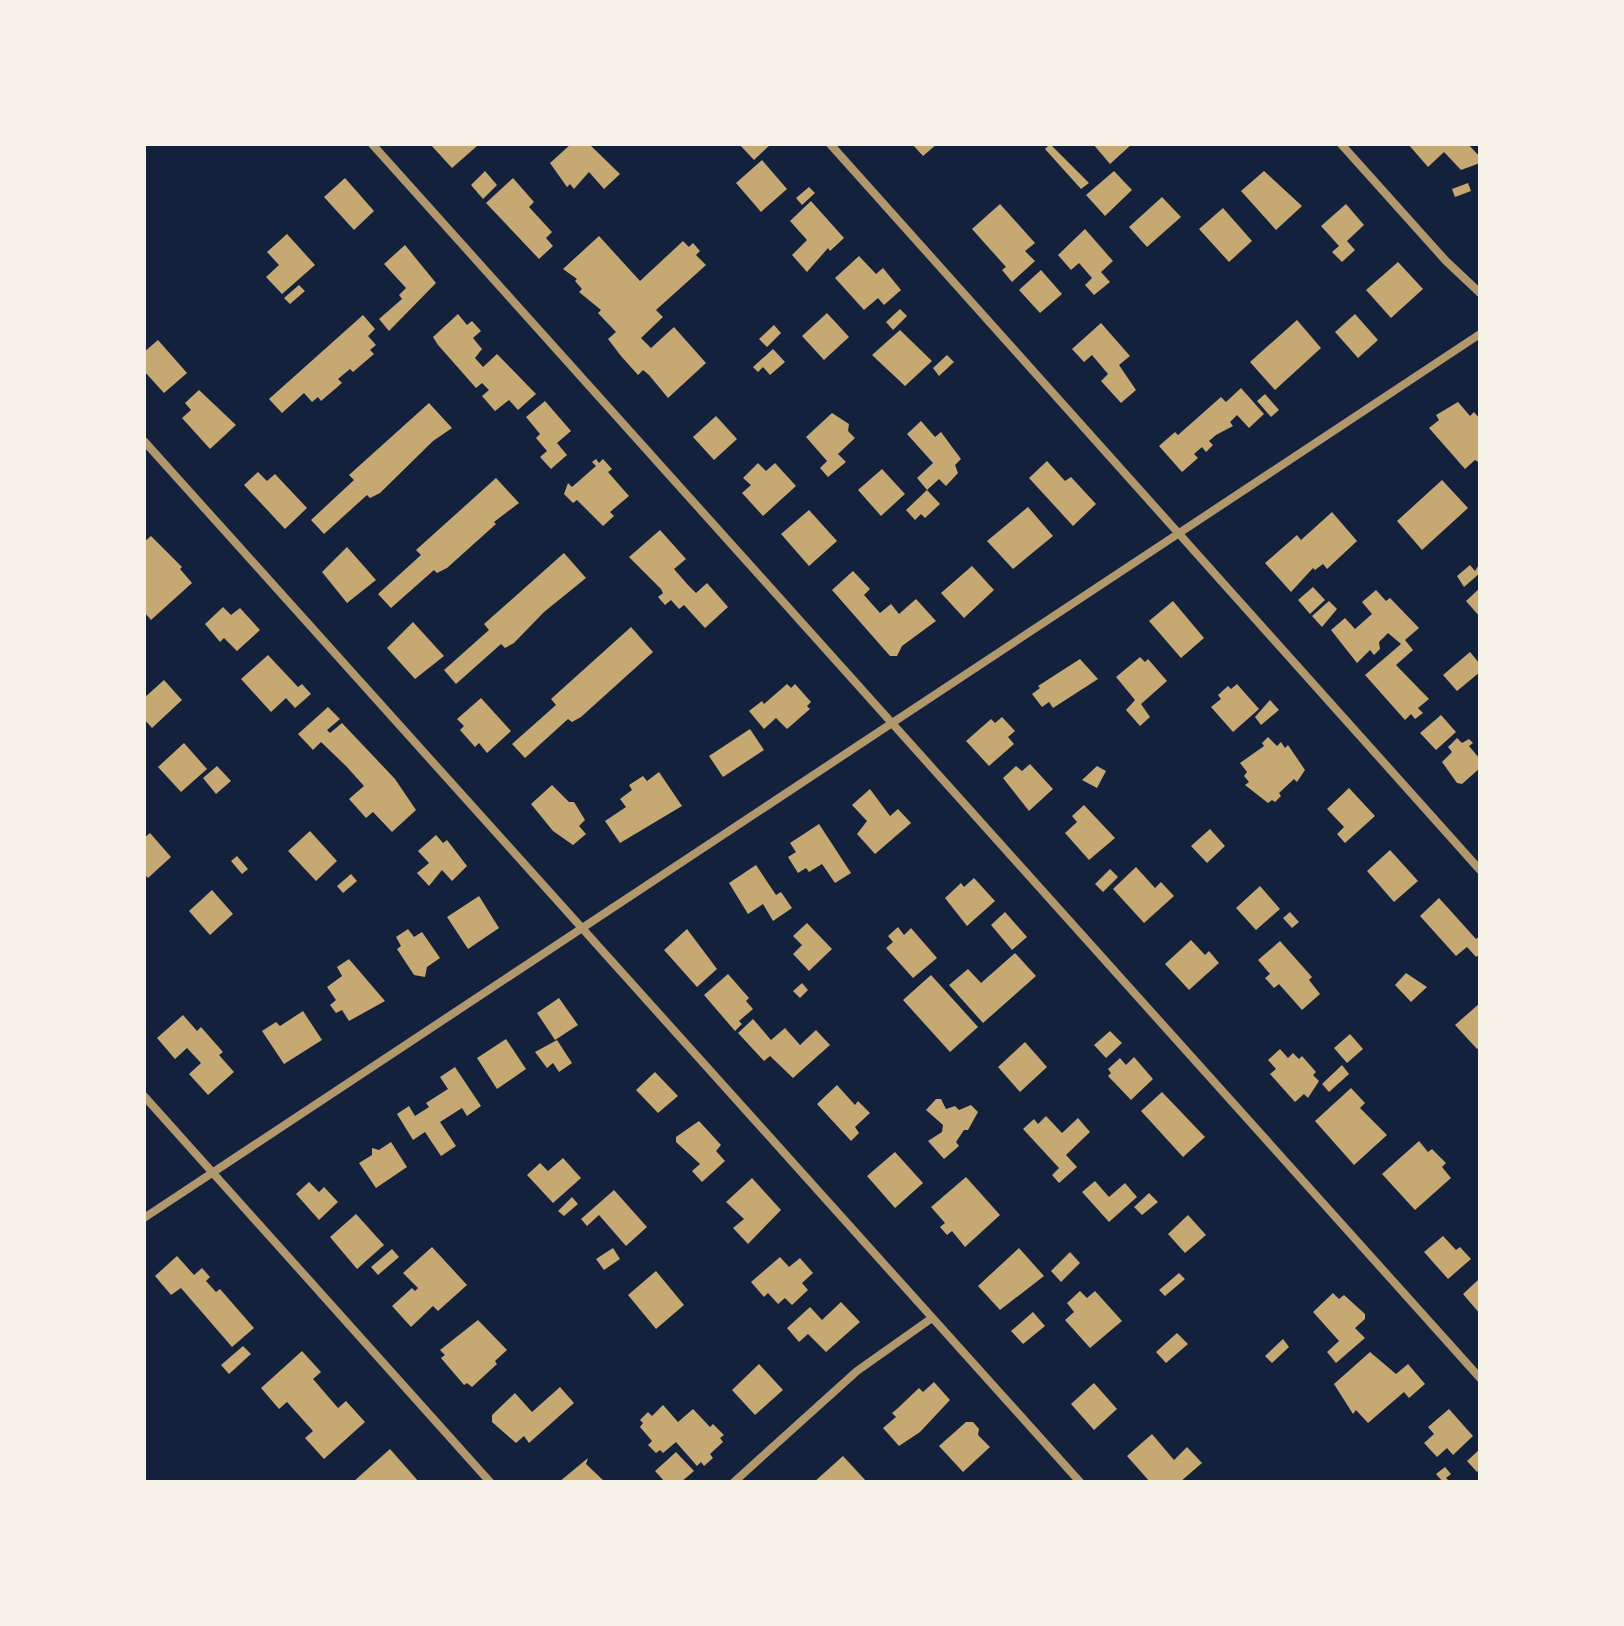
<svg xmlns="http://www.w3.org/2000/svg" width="1624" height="1626" font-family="'Golos Text',sans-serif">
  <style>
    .building { fill: #c6a872 }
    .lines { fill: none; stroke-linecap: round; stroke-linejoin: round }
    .minor { stroke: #b1986c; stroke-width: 8 }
  </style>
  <rect width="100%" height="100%" fill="#14213d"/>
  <!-- building -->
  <path class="building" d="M 430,144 L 475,144 L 477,146 L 452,168 Z
    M 571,144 L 589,144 L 620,174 L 604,189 L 589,172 L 574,189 L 570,184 L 567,187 L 550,163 Z
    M 739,144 L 771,144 L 754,160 Z
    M 912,144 L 937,144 L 923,156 Z
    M 1050,144 L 1089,183 L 1081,189 L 1045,149 Z
    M 1093,144 L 1132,144 L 1110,164 Z
    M 1408,144 L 1468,144 L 1480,157 L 1480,163 L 1461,170 L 1444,152 L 1428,167 Z
    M 762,160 L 787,189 L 761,212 L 736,183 Z
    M 485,171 L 497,185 L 483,199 L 471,185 Z
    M 1114,171 L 1132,190 L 1105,216 L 1086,195 Z
    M 1264,171 L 1302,206 L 1276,230 L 1241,191 Z
    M 345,178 L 374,211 L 354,230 L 324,197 Z
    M 513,178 L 534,202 L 529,207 L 552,232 L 546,238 L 553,246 L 539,259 L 486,203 Z
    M 1468,183 L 1471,191 L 1455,197 L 1452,189 Z
    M 809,187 L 815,193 L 802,205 L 796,198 Z
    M 1162,197 L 1181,217 L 1147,247 L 1129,227 Z
    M 811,201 L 844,238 L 830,251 L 828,248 L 807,272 L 792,255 L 807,240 L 790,221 Z
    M 1000,204 L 1035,243 L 1025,251 L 1035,261 L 1012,282 L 1002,270 L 1006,267 L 972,229 Z
    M 1346,204 L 1364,225 L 1347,241 L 1355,250 L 1342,262 L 1332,252 L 1339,246 L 1321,226 Z
    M 1223,208 L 1252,241 L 1229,262 L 1199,229 Z
    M 1085,229 L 1113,261 L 1101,272 L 1110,282 L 1094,295 L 1085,285 L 1092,278 L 1079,263 L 1071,270 L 1058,255 Z
    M 287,234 L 315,265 L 282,294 L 266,277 L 279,265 L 267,252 Z
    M 599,236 L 640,281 L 683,241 L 689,247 L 693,243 L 700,251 L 696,255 L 706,265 L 656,310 L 663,317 L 641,338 L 651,348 L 674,327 L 706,363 L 668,398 L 649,375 L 643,370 L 638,375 L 621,356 L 608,339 L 616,332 L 598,313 L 601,310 L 579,292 L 582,289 L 575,281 L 577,279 L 563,269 Z
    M 405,245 L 436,283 L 389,331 L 379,319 L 402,299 L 399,295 L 406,288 L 384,264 Z
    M 859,256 L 876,274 L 883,268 L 901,290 L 884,305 L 878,298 L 864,310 L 835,278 Z
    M 1398,262 L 1423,289 L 1391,318 L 1366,290 Z
    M 1041,270 L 1062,294 L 1040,313 L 1019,290 Z
    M 299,285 L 305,291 L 290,304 L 284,298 Z
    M 900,309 L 907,316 L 893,330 L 886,322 Z
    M 827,313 L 849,337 L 824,360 L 802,336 Z
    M 458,314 L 467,325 L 472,321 L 481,331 L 473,338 L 482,349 L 475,358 L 483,367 L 497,354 L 536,394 L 518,410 L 509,400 L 495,411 L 482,396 L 489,390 L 482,383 L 476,388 L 438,345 L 433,337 Z
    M 1355,314 L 1378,340 L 1358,358 L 1335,332 Z
    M 363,315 L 375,329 L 368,336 L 376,345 L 370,350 L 374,354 L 353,372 L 350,369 L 338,379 L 342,383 L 321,401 L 318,397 L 312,402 L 304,393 L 282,413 L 269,399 Z
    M 1297,320 L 1321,348 L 1275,390 L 1250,362 Z
    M 1101,323 L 1130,356 L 1119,365 L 1136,390 L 1121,403 L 1101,381 L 1108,374 L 1092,355 L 1084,362 L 1072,349 Z
    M 774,325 L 781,333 L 767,347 L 759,339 Z
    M 900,330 L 932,361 L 905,386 L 872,355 Z
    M 158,340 L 187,373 L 164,393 L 144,371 L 144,352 Z
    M 773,349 L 785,362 L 770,375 L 763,367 L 758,372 L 753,367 Z
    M 947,355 L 954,362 L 939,376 L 933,368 Z
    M 1241,388 L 1264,414 L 1249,428 L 1237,415 L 1230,422 L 1233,426 L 1216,435 L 1209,441 L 1213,445 L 1206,452 L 1202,447 L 1194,454 L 1198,458 L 1182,472 L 1159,446 L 1175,432 L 1178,435 L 1221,397 L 1226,402 Z
    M 199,390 L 236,425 L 210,449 L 182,418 L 191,410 L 185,403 Z
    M 1265,394 L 1279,410 L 1271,417 L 1257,401 Z
    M 545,401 L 571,431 L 557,443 L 567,455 L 551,469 L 540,457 L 547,451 L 536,438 L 540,434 L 526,417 Z
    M 1458,402 L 1470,416 L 1474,412 L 1480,419 L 1480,463 L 1475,460 L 1465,469 L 1429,428 L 1439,420 L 1436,415 Z
    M 429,403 L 452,428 L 433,441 L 380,493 L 370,498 L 367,495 L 324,534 L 311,520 L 354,480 L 349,475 Z
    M 832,413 L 849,424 L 848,431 L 855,438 L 838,454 L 846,462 L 828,477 L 820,468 L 827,461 L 806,437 Z
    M 716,416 L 737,439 L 714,460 L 693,437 Z
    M 921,421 L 935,437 L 941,432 L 961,459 L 955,465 L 958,473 L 946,486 L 939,479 L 927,490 L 940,504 L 925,518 L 921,514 L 915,520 L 906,510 L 927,490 L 917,478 L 933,463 L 907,434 Z
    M 596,459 L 599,463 L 603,459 L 612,469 L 608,472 L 629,496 L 610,512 L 614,516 L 603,526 L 577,500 L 573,503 L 564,494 L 568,483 L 572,487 L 596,466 L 592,462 Z
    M 1047,461 L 1065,481 L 1071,477 L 1096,504 L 1073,526 L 1029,478 Z
    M 758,463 L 766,471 L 775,463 L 796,486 L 763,516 L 742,493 L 751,485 L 743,478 Z
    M 882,469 L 905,494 L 881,516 L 858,490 Z
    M 258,472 L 267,481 L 275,474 L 307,508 L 285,529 L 244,485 Z
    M 496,478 L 519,503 L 494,522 L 496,524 L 447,568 L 437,573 L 434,570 L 391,608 L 378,594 L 421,555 L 416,550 Z
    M 1442,480 L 1468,508 L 1422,550 L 1397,521 Z
    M 1028,507 L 1053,536 L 1013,569 L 987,541 Z
    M 809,510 L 837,541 L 809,566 L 781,534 Z
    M 1332,512 L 1357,541 L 1327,569 L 1323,564 L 1315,570 L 1313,568 L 1291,592 L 1265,563 L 1297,535 L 1301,540 Z
    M 660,530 L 686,559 L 674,569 L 688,585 L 696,593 L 707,583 L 728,607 L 705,628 L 684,605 L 679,609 L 671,600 L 665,605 L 658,597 L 663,593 L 661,589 L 629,557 Z
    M 151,536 L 182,567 L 180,569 L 192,583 L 151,620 L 144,612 L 144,542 Z
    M 347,547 L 376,580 L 347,603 L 322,572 Z
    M 564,553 L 586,578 L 544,612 L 514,643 L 505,648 L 501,644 L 456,684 L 444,670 L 489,630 L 484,624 Z
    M 1480,563 L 1480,573 L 1464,587 L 1457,576 L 1470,565 L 1475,571 Z
    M 972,566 L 994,590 L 964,618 L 941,593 Z
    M 853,571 L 870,589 L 864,595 L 880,613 L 891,604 L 899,614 L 916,599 L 936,621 L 902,646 L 897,656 L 890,656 L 832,590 Z
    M 1313,587 L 1325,600 L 1310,614 L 1298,600 Z
    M 1480,588 L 1480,617 L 1466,601 Z
    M 1376,590 L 1386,601 L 1390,598 L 1419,628 L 1405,640 L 1413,650 L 1396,665 L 1429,699 L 1418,708 L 1423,713 L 1415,719 L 1411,714 L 1405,720 L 1365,675 L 1401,644 L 1388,633 L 1379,642 L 1380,649 L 1374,655 L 1370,650 L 1357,663 L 1331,630 L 1345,618 L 1355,629 L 1372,614 L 1362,602 Z
    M 1173,601 L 1204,638 L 1181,658 L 1149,621 Z
    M 1329,601 L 1337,609 L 1322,627 L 1312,616 Z
    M 223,607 L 231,615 L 240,608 L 260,630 L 237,651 L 224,638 L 220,642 L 205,624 Z
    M 413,622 L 444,656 L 415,679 L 387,648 Z
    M 631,627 L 653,652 L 581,717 L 572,722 L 568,719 L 525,758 L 512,744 L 556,705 L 551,699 Z
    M 1470,652 L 1480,664 L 1480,672 L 1457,691 L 1443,675 Z
    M 268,655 L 298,687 L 302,684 L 311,694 L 295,708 L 286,698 L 271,712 L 241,679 Z
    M 1140,657 L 1145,662 L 1148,659 L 1167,681 L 1141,704 L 1150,717 L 1140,726 L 1126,710 L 1135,700 L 1116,677 Z
    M 1080,659 L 1098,679 L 1053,708 L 1049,702 L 1042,707 L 1032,694 L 1040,688 L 1038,686 Z
    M 164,680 L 182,700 L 152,728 L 144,719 L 144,698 Z
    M 787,684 L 791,688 L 795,684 L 811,702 L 807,706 L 810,709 L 787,729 L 776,718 L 764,729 L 749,711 L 762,701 L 764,704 Z
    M 1237,684 L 1259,709 L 1233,732 L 1211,707 L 1221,699 L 1218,695 L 1228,686 L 1231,689 Z
    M 481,698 L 511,731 L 487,753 L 479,743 L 475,747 L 460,730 L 464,726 L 457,719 Z
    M 1270,700 L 1279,710 L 1261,725 L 1255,717 Z
    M 328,707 L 340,719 L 327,730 L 330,733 L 342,723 L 395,779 L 416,810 L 392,832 L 373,812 L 366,818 L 349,799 L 364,786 L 346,766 L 321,742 L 313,750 L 298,734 Z
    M 1441,715 L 1456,732 L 1436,750 L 1420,733 Z
    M 1002,717 L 1015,731 L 1008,737 L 1014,744 L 989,766 L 966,741 L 991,719 L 995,723 Z
    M 750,729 L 764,750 L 723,777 L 709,756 Z
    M 1268,737 L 1277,746 L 1281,742 L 1285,748 L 1288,745 L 1305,770 L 1297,782 L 1294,779 L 1279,793 L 1281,796 L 1275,802 L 1272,800 L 1268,803 L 1245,785 L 1249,782 L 1244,776 L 1247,772 L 1240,763 L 1264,746 L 1262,743 Z
    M 1457,738 L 1462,743 L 1469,739 L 1473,743 L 1469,746 L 1480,759 L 1480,768 L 1462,784 L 1457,783 L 1442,762 L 1452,752 L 1448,747 Z
    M 184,743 L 207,769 L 181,792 L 158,767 Z
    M 1030,764 L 1053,789 L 1029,811 L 1003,778 L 1016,766 L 1022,771 Z
    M 217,766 L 231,781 L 216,794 L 203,778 Z
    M 1097,766 L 1106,771 L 1097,788 L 1082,780 Z
    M 659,772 L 682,806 L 620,843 L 605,821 L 626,807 L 620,799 L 632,790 L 629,785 L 643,776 L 647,781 Z
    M 552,785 L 569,802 L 574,802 L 585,820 L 579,826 L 586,834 L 573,845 L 553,831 L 531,804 Z
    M 1349,788 L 1375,816 L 1345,843 L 1337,834 L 1344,827 L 1327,809 Z
    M 870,789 L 890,816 L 898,809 L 911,823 L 875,854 L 857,834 L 867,821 L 852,805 Z
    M 1084,805 L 1115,838 L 1089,860 L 1065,833 L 1077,822 L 1072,816 Z
    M 819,824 L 851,873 L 835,883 L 822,864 L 809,872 L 806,868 L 798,873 L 788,857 L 796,852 L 790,843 Z
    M 1210,829 L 1225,846 L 1207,863 L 1191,846 Z
    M 310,831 L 337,861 L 316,881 L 288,851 Z
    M 150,833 L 171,857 L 148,878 L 144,874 L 144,838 Z
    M 436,835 L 443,843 L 447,840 L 467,866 L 452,881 L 442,870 L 429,886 L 417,873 L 429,863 L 418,851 Z
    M 1390,850 L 1418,881 L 1394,902 L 1367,871 Z
    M 237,856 L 248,869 L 242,874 L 231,861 Z
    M 756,865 L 776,895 L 781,892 L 792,908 L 773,921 L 763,904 L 748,914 L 729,883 Z
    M 1136,867 L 1155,888 L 1161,882 L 1174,896 L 1144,923 L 1113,889 Z
    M 1110,869 L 1118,877 L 1103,892 L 1095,884 Z
    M 351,874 L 357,881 L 343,893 L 337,886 Z
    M 974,878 L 995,901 L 967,926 L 945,898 L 961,883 L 964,887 Z
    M 1260,886 L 1280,909 L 1256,930 L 1236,908 Z
    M 212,890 L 233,914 L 210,935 L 189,911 Z
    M 479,896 L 499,928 L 468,949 L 447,917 Z
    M 1439,898 L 1476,939 L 1480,936 L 1480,954 L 1476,957 L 1467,947 L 1456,956 L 1420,916 Z
    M 1005,912 L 1027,937 L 1012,950 L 991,925 Z
    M 1290,912 L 1299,922 L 1292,928 L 1283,918 Z
    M 807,923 L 832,949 L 809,971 L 793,954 L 802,945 L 793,936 Z
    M 898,927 L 904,935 L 911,928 L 937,958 L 913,978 L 886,948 L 893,942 L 888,936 Z
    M 408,929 L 414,937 L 422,932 L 440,958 L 427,967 L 425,977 L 414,975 L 397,949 L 401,946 L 396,937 Z
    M 687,929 L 717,969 L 697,987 L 664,950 Z
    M 1191,940 L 1205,955 L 1209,951 L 1219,963 L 1189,990 L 1165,964 Z
    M 1280,941 L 1312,977 L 1309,980 L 1320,994 L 1302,1010 L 1279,984 L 1274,988 L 1265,978 L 1270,974 L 1258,960 Z
    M 1015,953 L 1036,976 L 983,1023 L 949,985 L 968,969 L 981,983 Z
    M 349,959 L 385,1001 L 349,1021 L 342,1010 L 336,1013 L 330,1005 L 336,1000 L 327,987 L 342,976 L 337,967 Z
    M 1406,973 L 1427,987 L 1411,1002 L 1395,985 Z
    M 728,974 L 749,998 L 746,1001 L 753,1009 L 739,1021 L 742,1024 L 735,1031 L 704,995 Z
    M 931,975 L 978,1027 L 950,1052 L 903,1000 Z
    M 802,983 L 808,990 L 800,998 L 793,991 Z
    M 559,998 L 578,1025 L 555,1040 L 537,1013 Z
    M 1480,1003 L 1480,1047 L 1477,1049 L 1455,1025 Z
    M 303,1011 L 322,1040 L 284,1064 L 262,1031 L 276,1022 L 280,1026 Z
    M 183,1015 L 197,1031 L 201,1027 L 223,1052 L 219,1055 L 234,1072 L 208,1095 L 189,1074 L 201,1063 L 187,1048 L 175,1059 L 157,1038 Z
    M 753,1019 L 771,1040 L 785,1028 L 800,1045 L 816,1030 L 830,1045 L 793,1078 L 770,1056 L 764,1061 L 738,1033 Z
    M 1110,1031 L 1122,1043 L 1106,1058 L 1094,1045 Z
    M 1350,1034 L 1363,1049 L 1347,1063 L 1334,1048 Z
    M 506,1039 L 526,1069 L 497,1089 L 477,1058 Z
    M 557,1040 L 572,1063 L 559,1072 L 553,1063 L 547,1068 L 535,1052 Z
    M 1025,1042 L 1047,1067 L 1020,1092 L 998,1067 Z
    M 1280,1049 L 1288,1058 L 1293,1053 L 1299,1059 L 1302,1056 L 1316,1072 L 1313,1075 L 1319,1081 L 1308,1098 L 1304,1094 L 1295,1102 L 1270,1074 L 1276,1069 L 1268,1060 Z
    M 1134,1057 L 1153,1079 L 1131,1100 L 1108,1076 L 1111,1073 L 1108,1069 L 1120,1058 L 1126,1065 Z
    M 1342,1065 L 1349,1074 L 1329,1092 L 1322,1084 Z
    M 455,1067 L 481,1106 L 467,1116 L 462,1108 L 440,1122 L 456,1146 L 441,1156 L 425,1132 L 413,1140 L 397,1114 L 409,1106 L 415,1116 L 429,1107 L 426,1103 L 448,1089 L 440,1077 Z
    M 655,1072 L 678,1096 L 658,1113 L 636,1090 Z
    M 837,1085 L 855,1105 L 858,1101 L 870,1113 L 855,1127 L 859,1133 L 851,1141 L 817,1104 Z
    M 1351,1088 L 1365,1103 L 1360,1108 L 1387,1135 L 1354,1165 L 1315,1121 Z
    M 1162,1092 L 1205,1137 L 1183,1157 L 1141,1111 Z
    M 936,1099 L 941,1099 L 946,1109 L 955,1106 L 959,1110 L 971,1105 L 978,1112 L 968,1130 L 964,1130 L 956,1142 L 959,1146 L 944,1159 L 928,1141 L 942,1132 L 943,1125 L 926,1110 Z
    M 1046,1116 L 1062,1133 L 1078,1118 L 1090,1132 L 1066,1155 L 1077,1167 L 1059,1183 L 1052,1175 L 1059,1168 L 1023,1129 L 1034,1119 L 1038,1124 Z
    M 699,1121 L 721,1145 L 716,1151 L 725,1161 L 702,1182 L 692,1171 L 700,1164 L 676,1142 L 676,1137 Z
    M 1419,1141 L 1428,1152 L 1432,1149 L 1446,1163 L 1442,1167 L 1451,1178 L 1415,1210 L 1382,1174 Z
    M 391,1142 L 407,1167 L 376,1188 L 359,1163 L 372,1155 L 372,1148 L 379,1150 Z
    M 895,1152 L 923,1183 L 895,1208 L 867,1176 Z
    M 563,1158 L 581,1178 L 553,1203 L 527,1175 L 540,1163 L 548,1171 Z
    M 966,1177 L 1000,1215 L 965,1247 L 952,1231 L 947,1235 L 940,1227 L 945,1223 L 931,1207 Z
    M 752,1178 L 781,1210 L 748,1244 L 733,1228 L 744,1219 L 726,1202 Z
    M 1095,1181 L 1109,1197 L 1125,1183 L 1137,1197 L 1109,1222 L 1082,1192 Z
    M 309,1182 L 319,1192 L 324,1187 L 338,1202 L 319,1220 L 296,1194 Z
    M 614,1190 L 647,1227 L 626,1246 L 599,1215 L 587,1226 L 581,1219 Z
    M 1149,1193 L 1158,1202 L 1142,1215 L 1134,1207 Z
    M 572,1197 L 578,1204 L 564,1216 L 558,1211 Z
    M 356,1214 L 384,1245 L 357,1269 L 330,1237 Z
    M 1188,1215 L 1206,1235 L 1185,1253 L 1168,1234 Z
    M 1443,1236 L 1456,1250 L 1460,1247 L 1471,1259 L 1448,1279 L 1424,1252 Z
    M 432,1247 L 467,1285 L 438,1311 L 433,1306 L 411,1327 L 392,1306 L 412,1288 L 415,1291 L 418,1288 L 403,1273 Z
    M 613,1248 L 620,1259 L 604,1270 L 596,1259 Z
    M 1019,1248 L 1044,1276 L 1000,1310 L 978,1286 Z
    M 392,1249 L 399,1257 L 378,1275 L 371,1267 Z
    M 1070,1252 L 1080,1263 L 1061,1282 L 1051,1271 Z
    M 177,1256 L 194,1275 L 202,1268 L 210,1277 L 206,1281 L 216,1292 L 220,1289 L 254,1328 L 232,1347 L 181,1288 L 171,1295 L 155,1276 Z
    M 780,1257 L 789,1267 L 800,1258 L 813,1273 L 802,1283 L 808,1290 L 792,1305 L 785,1298 L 778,1304 L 768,1293 L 764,1297 L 751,1282 Z
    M 656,1271 L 684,1305 L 656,1329 L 628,1295 Z
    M 1179,1273 L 1185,1279 L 1165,1296 L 1159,1290 Z
    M 1478,1280 L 1480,1283 L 1480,1314 L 1463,1294 Z
    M 1080,1291 L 1087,1298 L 1095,1291 L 1122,1321 L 1090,1348 L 1065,1320 L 1074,1312 L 1067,1303 Z
    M 1333,1293 L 1339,1299 L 1344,1295 L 1365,1314 L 1365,1319 L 1355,1328 L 1365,1338 L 1336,1363 L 1327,1352 L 1339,1341 L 1313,1312 Z
    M 841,1302 L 860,1322 L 826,1352 L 808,1334 L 799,1342 L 787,1328 L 810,1307 L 822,1320 Z
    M 1033,1312 L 1045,1326 L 1023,1344 L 1011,1331 Z
    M 478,1320 L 507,1350 L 495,1361 L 497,1364 L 472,1387 L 467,1383 L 464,1385 L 441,1358 L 445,1355 L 440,1350 Z
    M 1177,1333 L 1188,1344 L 1166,1363 L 1156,1352 Z
    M 1283,1339 L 1289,1347 L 1272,1363 L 1265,1356 Z
    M 243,1346 L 251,1354 L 229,1374 L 221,1365 Z
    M 302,1351 L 321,1372 L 313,1379 L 338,1408 L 346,1401 L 365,1422 L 324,1459 L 305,1438 L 313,1431 L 287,1402 L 279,1409 L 261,1388 Z
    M 1370,1352 L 1396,1374 L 1408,1364 L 1425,1384 L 1409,1398 L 1404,1392 L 1368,1423 L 1356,1410 L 1353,1414 L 1334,1384 Z
    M 759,1364 L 783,1390 L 755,1415 L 732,1390 Z
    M 934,1382 L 950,1400 L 920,1432 L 899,1446 L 883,1428 L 896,1417 L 892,1413 L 898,1408 L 919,1388 L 923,1392 Z
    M 1094,1383 L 1117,1409 L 1094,1430 L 1071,1404 Z
    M 560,1387 L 574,1403 L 529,1443 L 524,1436 L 516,1443 L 492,1422 L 492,1415 L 515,1393 L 532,1412 Z
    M 663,1405 L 678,1422 L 693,1409 L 710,1427 L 713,1424 L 724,1435 L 720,1438 L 723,1442 L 710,1454 L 713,1458 L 704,1466 L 701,1462 L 697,1466 L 676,1442 L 663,1453 L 660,1450 L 656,1453 L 648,1445 L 652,1441 L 640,1427 L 643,1423 L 640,1420 L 648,1412 L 652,1416 Z
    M 1449,1409 L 1473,1436 L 1453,1455 L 1447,1448 L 1437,1457 L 1424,1443 L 1434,1434 L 1428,1427 Z
    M 966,1422 L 973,1422 L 979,1429 L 978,1435 L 990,1447 L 963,1472 L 939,1446 Z
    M 1152,1434 L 1174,1460 L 1187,1447 L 1202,1463 L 1180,1482 L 1150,1482 L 1127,1456 Z
    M 390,1449 L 419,1482 L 353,1482 Z
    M 1480,1449 L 1480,1469 L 1477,1472 L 1467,1461 Z
    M 676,1452 L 694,1471 L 681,1482 L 665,1482 L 655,1471 Z
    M 843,1456 L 867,1482 L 814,1482 Z
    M 588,1458 L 586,1464 L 605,1482 L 559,1482 Z
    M 1445,1467 L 1451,1474 L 1446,1478 L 1450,1482 L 1443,1482 L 1436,1474 Z"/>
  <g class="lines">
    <!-- minor -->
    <path class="minor" d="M 372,144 L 1480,1378
      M 830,144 L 1480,870
      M 1341,144 L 1446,261 L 1480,293
      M 144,441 L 1080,1482
      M 144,1096 L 490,1482
      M 144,1218 L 1480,334
      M 734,1482 L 857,1371 L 932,1318"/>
  </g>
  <!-- border -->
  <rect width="1624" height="1626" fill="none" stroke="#f6f1e7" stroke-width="292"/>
</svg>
